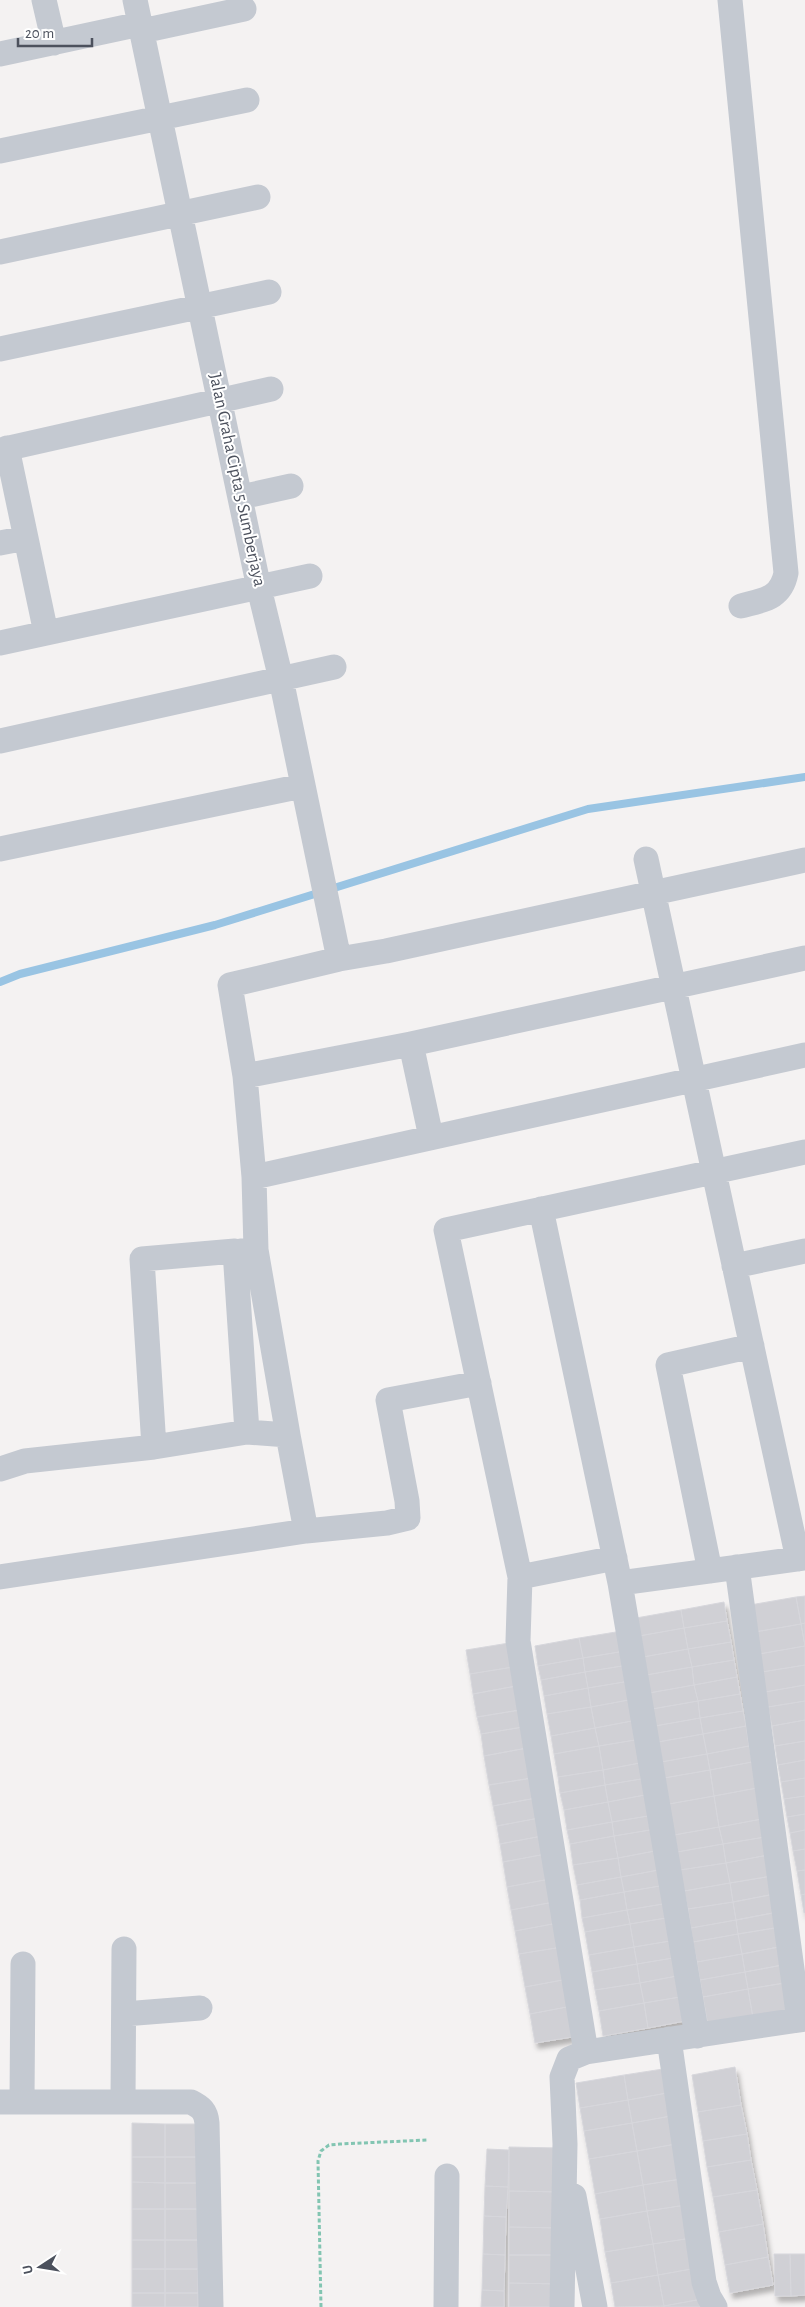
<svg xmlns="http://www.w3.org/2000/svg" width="805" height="2307" font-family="'Alegreya Sans',sans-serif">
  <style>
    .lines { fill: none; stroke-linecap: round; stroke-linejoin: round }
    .stream { stroke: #99c4e3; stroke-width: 8 }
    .building { fill: #d0d0d5; stroke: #d7d7dc; filter: url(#shadow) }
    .path { stroke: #82c5b2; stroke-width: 3; stroke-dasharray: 4 2.5; stroke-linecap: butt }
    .street { stroke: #c4c9d1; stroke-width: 25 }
    .labels { text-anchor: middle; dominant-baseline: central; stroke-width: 4; stroke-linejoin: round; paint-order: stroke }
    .street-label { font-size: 18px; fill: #4c515d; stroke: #fff }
  </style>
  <defs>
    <filter id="shadow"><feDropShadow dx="3" dy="5.5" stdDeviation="2.5" flood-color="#0004"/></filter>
  </defs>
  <rect width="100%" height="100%" fill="#f4f2f2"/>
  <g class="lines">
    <!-- stream -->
    <path class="stream" d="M 0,982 L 20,974 L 215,925 L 588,809 L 805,777"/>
  </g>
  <!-- building -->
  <path class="building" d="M 805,1596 L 805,1623 L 801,1624 L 796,1597 Z
    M 796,1597 L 801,1624 L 755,1632 L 750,1605 Z
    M 724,1602 L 727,1621 L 684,1628 L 681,1610 Z
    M 681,1610 L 684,1628 L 639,1636 L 636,1618 Z
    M 727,1621 L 731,1642 L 688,1649 L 684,1628 Z
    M 805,1623 L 805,1646 L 801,1624 Z
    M 801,1624 L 805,1646 L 759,1654 L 755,1632 Z
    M 684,1628 L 688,1649 L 643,1657 L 639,1636 Z
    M 622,1631 L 625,1651 L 583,1658 L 579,1638 Z
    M 579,1638 L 583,1658 L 538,1666 L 535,1646 Z
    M 731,1642 L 734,1660 L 692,1667 L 688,1649 Z
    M 509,1643 L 513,1667 L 470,1674 L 466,1650 Z
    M 805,1646 L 805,1665 L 762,1672 L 759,1654 Z
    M 688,1649 L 692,1667 L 646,1675 L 643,1657 Z
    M 625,1651 L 628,1665 L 585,1672 L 583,1658 Z
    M 583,1658 L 585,1672 L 541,1680 L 538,1666 Z
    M 734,1660 L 737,1677 L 694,1685 L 692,1667 Z
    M 628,1665 L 630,1681 L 588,1688 L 585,1672 Z
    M 805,1665 L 805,1685 L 765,1692 L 762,1672 Z
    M 513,1667 L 516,1686 L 473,1694 L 470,1674 Z
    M 692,1667 L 694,1685 L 649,1693 L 646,1675 Z
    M 585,1672 L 588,1688 L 544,1696 L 541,1680 Z
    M 737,1677 L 740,1694 L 698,1701 L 694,1685 Z
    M 630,1681 L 634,1699 L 591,1707 L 588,1688 Z
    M 694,1685 L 698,1701 L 652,1709 L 649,1693 Z
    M 805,1685 L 805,1701 L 768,1707 L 765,1692 Z
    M 516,1686 L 520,1710 L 477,1717 L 473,1694 Z
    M 588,1688 L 591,1707 L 547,1714 L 544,1696 Z
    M 740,1694 L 743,1711 L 700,1718 L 698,1701 Z
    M 634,1699 L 637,1720 L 595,1728 L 591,1707 Z
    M 698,1701 L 700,1718 L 655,1726 L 652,1709 Z
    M 805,1701 L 805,1720 L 772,1726 L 768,1707 Z
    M 591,1707 L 595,1728 L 551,1736 L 547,1714 Z
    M 520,1710 L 523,1727 L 481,1734 L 477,1717 Z
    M 743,1711 L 746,1726 L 703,1734 L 700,1718 Z
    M 700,1718 L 703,1734 L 658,1742 L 655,1726 Z
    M 637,1720 L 641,1739 L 599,1746 L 595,1728 Z
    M 805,1720 L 805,1741 L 775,1746 L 772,1726 Z
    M 746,1726 L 749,1746 L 707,1754 L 703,1734 Z
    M 523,1727 L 527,1748 L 484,1756 L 481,1734 Z
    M 595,1728 L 599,1746 L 554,1754 L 551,1736 Z
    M 703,1734 L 707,1754 L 661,1762 L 658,1742 Z
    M 641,1739 L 645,1762 L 603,1770 L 599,1746 Z
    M 805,1741 L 805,1760 L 778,1765 L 775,1746 Z
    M 599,1746 L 603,1770 L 558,1777 L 554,1754 Z
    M 749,1746 L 752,1762 L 710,1770 L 707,1754 Z
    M 527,1748 L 532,1778 L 489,1785 L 484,1756 Z
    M 707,1754 L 710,1770 L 664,1778 L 661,1762 Z
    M 805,1760 L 805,1778 L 781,1782 L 778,1765 Z
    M 645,1762 L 647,1778 L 605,1785 L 603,1770 Z
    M 752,1762 L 757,1788 L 714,1796 L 710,1770 Z
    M 603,1770 L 605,1785 L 560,1793 L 558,1777 Z
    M 710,1770 L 714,1796 L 669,1804 L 664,1778 Z
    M 532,1778 L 536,1798 L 493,1806 L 489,1785 Z
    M 647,1778 L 650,1794 L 608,1802 L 605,1785 Z
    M 805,1778 L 805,1796 L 784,1799 L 781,1782 Z
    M 605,1785 L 608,1802 L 564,1810 L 560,1793 Z
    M 757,1788 L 762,1819 L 719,1827 L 714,1796 Z
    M 650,1794 L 654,1815 L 612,1822 L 608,1802 Z
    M 714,1796 L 719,1827 L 674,1835 L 669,1804 Z
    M 805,1796 L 805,1814 L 787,1817 L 784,1799 Z
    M 536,1798 L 539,1818 L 497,1826 L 493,1806 Z
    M 608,1802 L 612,1822 L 567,1830 L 564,1810 Z
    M 805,1814 L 805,1830 L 790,1833 L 787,1817 Z
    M 654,1815 L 656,1829 L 614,1836 L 612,1822 Z
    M 539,1818 L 542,1836 L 500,1844 L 497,1826 Z
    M 762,1819 L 765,1837 L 723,1844 L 719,1827 Z
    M 612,1822 L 614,1836 L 570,1844 L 567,1830 Z
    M 719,1827 L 723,1844 L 677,1852 L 674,1835 Z
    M 656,1829 L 660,1850 L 618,1858 L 614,1836 Z
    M 805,1830 L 805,1849 L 793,1851 L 790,1833 Z
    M 542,1836 L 546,1854 L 503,1862 L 500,1844 Z
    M 614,1836 L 618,1858 L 573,1865 L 570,1844 Z
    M 765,1837 L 768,1855 L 726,1863 L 723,1844 Z
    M 723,1844 L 726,1863 L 680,1870 L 677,1852 Z
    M 805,1849 L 805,1870 L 797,1871 L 793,1851 Z
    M 660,1850 L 664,1869 L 621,1877 L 618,1858 Z
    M 546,1854 L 550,1879 L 507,1887 L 503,1862 Z
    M 768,1855 L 772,1876 L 730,1883 L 726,1863 Z
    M 618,1858 L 621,1877 L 577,1885 L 573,1865 Z
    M 726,1863 L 730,1883 L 684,1891 L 680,1870 Z
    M 664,1869 L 666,1885 L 624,1892 L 621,1877 Z
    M 805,1870 L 805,1894 L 801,1895 L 797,1871 Z
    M 772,1876 L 775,1894 L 733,1902 L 730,1883 Z
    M 621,1877 L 624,1892 L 580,1900 L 577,1885 Z
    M 550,1879 L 554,1902 L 511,1910 L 507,1887 Z
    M 730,1883 L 733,1902 L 688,1909 L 684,1891 Z
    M 666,1885 L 669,1903 L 627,1910 L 624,1892 Z
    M 624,1892 L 627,1910 L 582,1918 L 580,1900 Z
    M 775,1894 L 778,1912 L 736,1920 L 733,1902 Z
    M 805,1894 L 805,1913 L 804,1913 L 801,1895 Z
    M 554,1902 L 558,1923 L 515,1931 L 511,1910 Z
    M 733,1902 L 736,1920 L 691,1928 L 688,1909 Z
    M 669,1903 L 672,1917 L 630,1924 L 627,1910 Z
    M 627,1910 L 630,1924 L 585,1932 L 582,1918 Z
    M 778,1912 L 781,1927 L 738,1934 L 736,1920 Z
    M 672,1917 L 676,1940 L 634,1947 L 630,1924 Z
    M 736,1920 L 738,1934 L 693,1942 L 691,1928 Z
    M 558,1923 L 562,1947 L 519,1954 L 515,1931 Z
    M 630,1924 L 634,1947 L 589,1955 L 585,1932 Z
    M 781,1927 L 784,1946 L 742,1954 L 738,1934 Z
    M 738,1934 L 742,1954 L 697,1962 L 693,1942 Z
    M 676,1940 L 679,1957 L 637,1964 L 634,1947 Z
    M 784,1946 L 788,1964 L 745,1972 L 742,1954 Z
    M 562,1947 L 568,1979 L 525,1987 L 519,1954 Z
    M 634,1947 L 637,1964 L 592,1972 L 589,1955 Z
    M 742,1954 L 745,1972 L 700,1980 L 697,1962 Z
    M 679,1957 L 682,1975 L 640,1983 L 637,1964 Z
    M 637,1964 L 640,1983 L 595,1990 L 592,1972 Z
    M 788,1964 L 791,1982 L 748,1989 L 745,1972 Z
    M 745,1972 L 748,1989 L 703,1997 L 700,1980 Z
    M 682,1975 L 686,1996 L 644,2003 L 640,1983 Z
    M 568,1979 L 572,2006 L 530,2014 L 525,1987 Z
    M 791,1982 L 796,2010 L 753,2018 L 748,1989 Z
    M 640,1983 L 644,2003 L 599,2011 L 595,1990 Z
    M 748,1989 L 753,2018 L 708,2026 L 703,1997 Z
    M 686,1996 L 690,2020 L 648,2028 L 644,2003 Z
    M 644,2003 L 648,2028 L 603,2036 L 599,2011 Z
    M 572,2006 L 578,2036 L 535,2043 L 530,2014 Z
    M 735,2067 L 741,2105 L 698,2112 L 692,2075 Z
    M 663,2069 L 667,2093 L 628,2100 L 624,2075 Z
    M 624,2075 L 628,2100 L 580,2108 L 576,2083 Z
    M 667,2093 L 671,2116 L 632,2123 L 628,2100 Z
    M 628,2100 L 632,2123 L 584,2131 L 580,2108 Z
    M 741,2105 L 747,2134 L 703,2141 L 698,2112 Z
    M 671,2116 L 676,2144 L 637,2151 L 632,2123 Z
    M 132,2123 L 165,2124 L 165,2157 L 132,2157 Z
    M 632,2123 L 637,2151 L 589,2159 L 584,2131 Z
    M 165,2124 L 198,2124 L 199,2157 L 165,2157 Z
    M 747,2134 L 751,2160 L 707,2167 L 703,2141 Z
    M 676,2144 L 681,2179 L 643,2185 L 637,2151 Z
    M 509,2147 L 560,2148 L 560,2192 L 509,2191 Z
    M 487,2149 L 509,2150 L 508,2187 L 485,2186 Z
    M 637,2151 L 643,2185 L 595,2194 L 589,2159 Z
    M 132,2157 L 165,2157 L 165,2183 L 132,2182 Z
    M 165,2157 L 199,2157 L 198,2183 L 165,2183 Z
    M 751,2160 L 757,2190 L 713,2197 L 707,2167 Z
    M 681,2179 L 686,2205 L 647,2211 L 643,2185 Z
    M 132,2182 L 165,2183 L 165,2209 L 132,2209 Z
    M 165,2183 L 198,2183 L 199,2209 L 165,2209 Z
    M 643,2185 L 647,2211 L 600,2219 L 595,2194 Z
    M 485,2186 L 508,2187 L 506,2217 L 484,2216 Z
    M 757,2190 L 763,2224 L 719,2232 L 713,2197 Z
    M 509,2191 L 560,2192 L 559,2228 L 509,2227 Z
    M 686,2205 L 692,2238 L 653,2244 L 647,2211 Z
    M 132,2209 L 165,2209 L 165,2240 L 132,2240 Z
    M 165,2209 L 199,2209 L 198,2240 L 165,2240 Z
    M 647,2211 L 653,2244 L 605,2252 L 600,2219 Z
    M 484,2216 L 506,2217 L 505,2255 L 483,2254 Z
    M 763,2224 L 768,2257 L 725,2265 L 719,2232 Z
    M 509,2227 L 559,2228 L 559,2255 L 509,2255 Z
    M 692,2238 L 697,2268 L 658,2275 L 653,2244 Z
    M 132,2240 L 165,2240 L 165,2269 L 132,2269 Z
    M 165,2240 L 198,2240 L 198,2269 L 165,2269 Z
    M 653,2244 L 658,2275 L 611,2283 L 605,2252 Z
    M 483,2254 L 505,2255 L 504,2291 L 482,2290 Z
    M 774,2254 L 790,2254 L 791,2296 L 775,2296 Z
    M 790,2254 L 805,2254 L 805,2295 L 791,2296 Z
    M 509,2255 L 559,2255 L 559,2284 L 509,2283 Z
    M 768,2257 L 773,2285 L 730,2293 L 725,2265 Z
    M 697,2268 L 702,2299 L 664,2306 L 658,2275 Z
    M 132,2269 L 165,2269 L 165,2293 L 132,2293 Z
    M 165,2269 L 198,2269 L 198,2293 L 165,2293 Z
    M 658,2275 L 664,2306 L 615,2307 L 611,2283 Z
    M 509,2283 L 559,2284 L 559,2307 L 509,2307 Z
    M 482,2290 L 504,2291 L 504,2307 L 481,2307 Z
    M 132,2293 L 165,2293 L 165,2307 L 132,2307 Z
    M 165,2293 L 198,2293 L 198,2307 L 165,2307 Z
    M 702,2299 L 704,2307 L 664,2307 L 664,2306 Z"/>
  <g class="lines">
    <!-- path -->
    <path class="path" d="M 321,2307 L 318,2161 L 321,2151 L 329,2145 L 340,2144 L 427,2140"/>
    <!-- street -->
    <path class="street" d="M 44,0 L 54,43
      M 135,0 L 259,588 L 281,679 L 339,959
      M 730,0 L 786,573 C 781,599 763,600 741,606
      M 142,31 L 244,9
      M 0,54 L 140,24
      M 0,151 L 247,100
      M 0,252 L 258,197
      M 0,349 L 269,292
      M 7,448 L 46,633
      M 0,450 L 271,389
      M 241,497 L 291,486
      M 0,543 L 26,538
      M 0,643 L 310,576
      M 0,741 L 334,667
      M 0,849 L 302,786
      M 646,859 L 798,1559
      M 245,1076 L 411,1044
      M 431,1137 L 411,1044 L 805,958
      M 254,1177 L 805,1055
      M 541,1209 L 620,1583 L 805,1558
      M 256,1250 L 254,1177 L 245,1076 L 230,985 L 339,959 L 386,951 L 805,860
      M 241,1251 L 256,1250 L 288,1435
      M 734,1266 L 805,1251
      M 154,1447 L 142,1259 L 235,1251 L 247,1432
      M 0,1469 L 25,1461 L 154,1447 L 247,1432 L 288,1435 L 306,1531
      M 737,1567 L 799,2020
      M 710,1571 L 668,1365 L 752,1346
      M 0,1577 L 306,1531 L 387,1523 L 408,1518 L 407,1501 L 388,1400 L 479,1383
      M 520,1577 L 615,1558
      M 620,1583 L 697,2036
      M 124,2014 L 200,2008
      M 669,2039 L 704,2282 L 709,2297 L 715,2307
      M 586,2052 L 518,1641 L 520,1577 L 446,1230 L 805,1152
      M 123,2100 L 124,1949
      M 22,2101 L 23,1964
      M 0,2102 L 191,2102 C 201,2107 206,2111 207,2123 L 211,2307
      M 574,2196 L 595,2307
      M 446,2307 L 447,2176
      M 562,2307 L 565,2144 L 562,2077 L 569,2059 L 586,2052 L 805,2019"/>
  </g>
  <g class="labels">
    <!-- street labels -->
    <g class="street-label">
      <text transform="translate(237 480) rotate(78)">Jalan Graha Cipta 5 Sumberjaya</text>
    </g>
  </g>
  <!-- north arrow -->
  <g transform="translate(40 2267) rotate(258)" stroke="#ffffff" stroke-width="4" paint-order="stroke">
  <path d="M0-4L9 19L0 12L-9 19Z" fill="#4c515d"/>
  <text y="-8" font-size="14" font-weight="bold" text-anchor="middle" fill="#4c515d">U</text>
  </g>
  <!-- scale -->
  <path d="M18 38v8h74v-8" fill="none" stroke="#4c515d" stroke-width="2.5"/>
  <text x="25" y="38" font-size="15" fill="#4c515d" stroke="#ffffff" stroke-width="4" paint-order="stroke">20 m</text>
</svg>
